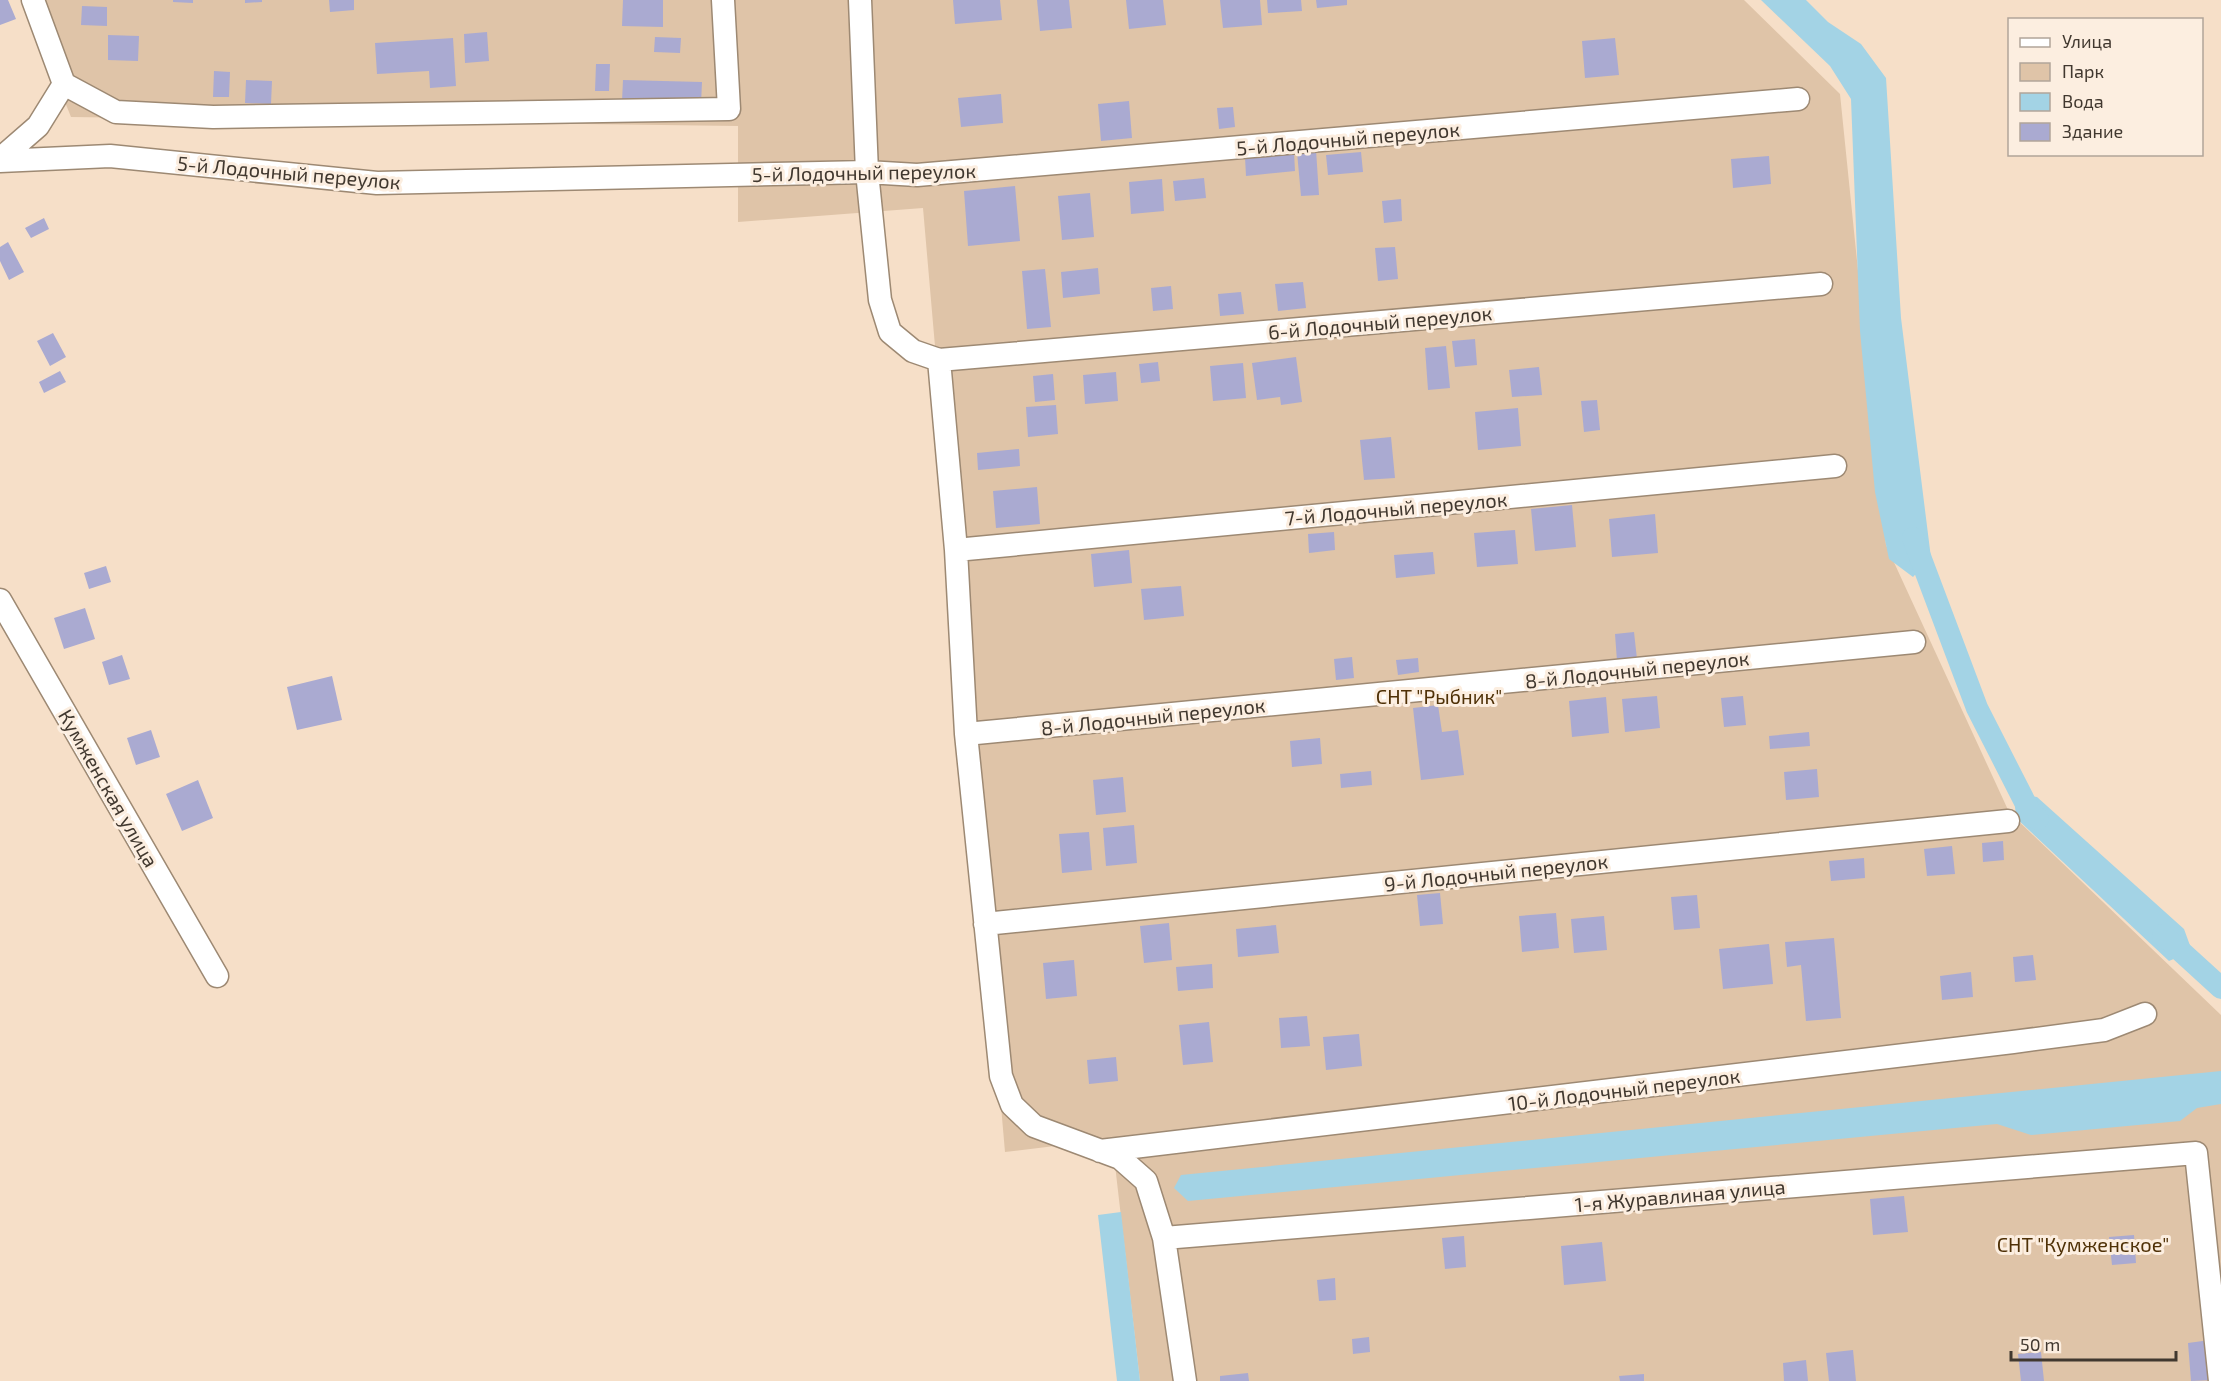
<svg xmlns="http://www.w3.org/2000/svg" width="2221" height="1381" font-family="'Exo 2',sans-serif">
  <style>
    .green { fill: #dfc4a8 }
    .water { fill: #a3d3e5 }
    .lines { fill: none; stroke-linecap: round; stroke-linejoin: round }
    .canal { stroke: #a3d3e5; stroke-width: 22 }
    .building { fill: #aaaad1 }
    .street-casing { stroke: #9d8973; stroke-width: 25 }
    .street { stroke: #fff; stroke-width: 22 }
    .labels { text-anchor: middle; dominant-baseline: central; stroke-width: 6; stroke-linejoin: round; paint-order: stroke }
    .street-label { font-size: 20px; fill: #41382f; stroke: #fceee0 }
    .park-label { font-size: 20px; fill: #4f3107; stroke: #fceee0 }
  </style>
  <rect width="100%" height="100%" fill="#f6dfc8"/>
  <!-- green -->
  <path class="green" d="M 24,0 L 1744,0 L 1840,94 L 1886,545 L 2009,812 L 2221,1015 L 2221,1381 L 1140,1381 L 1112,1139 L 1005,1152 L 923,208 L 738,222 L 738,126 L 71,117 Z"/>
  <!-- water -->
  <path class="water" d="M 1761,0 L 1806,0 L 1828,22 L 1861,44 L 1886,78 L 1901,318 L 1931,558 L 1913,577 L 1889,559 L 1875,492 L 1860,331 L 1851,99 L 1830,66 Z
    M 2014,794 L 2037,797 L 2184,929 L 2192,951 L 2169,961 L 2016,818 Z
    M 2221,1071 L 2221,1104 L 2197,1108 L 2180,1121 L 2031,1135 L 1997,1124 L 1188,1201 L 1174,1188 L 1181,1175 Z
    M 1121,1212 L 1140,1381 L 1117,1381 L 1098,1215 Z"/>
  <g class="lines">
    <!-- canal -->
    <path class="canal" d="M 1913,538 L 1977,708 L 2030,812 L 2038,819
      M 2163,935 L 2221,988"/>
  </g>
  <!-- building -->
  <path class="building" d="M 0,0 L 8,0 L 16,19 L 0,25 Z
    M 173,0 L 193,0 L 193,3 L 173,2 Z
    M 245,0 L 262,0 L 262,2 L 245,3 Z
    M 329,0 L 354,0 L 354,10 L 330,12 Z
    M 623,0 L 663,0 L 663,27 L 622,26 Z
    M 953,0 L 1000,0 L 1002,20 L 955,24 Z
    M 1037,0 L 1069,0 L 1072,28 L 1040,31 Z
    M 1126,0 L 1163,0 L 1166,25 L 1129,29 Z
    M 1220,0 L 1260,0 L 1262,25 L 1223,28 Z
    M 1267,0 L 1301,0 L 1302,11 L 1268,13 Z
    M 1316,0 L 1347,0 L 1347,5 L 1317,8 Z
    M 82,6 L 107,7 L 107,26 L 81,25 Z
    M 487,32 L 489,61 L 465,63 L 464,34 Z
    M 108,35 L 139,36 L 138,61 L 108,60 Z
    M 655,37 L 681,38 L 680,53 L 654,52 Z
    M 453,38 L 456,86 L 430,88 L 429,71 L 377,74 L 375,43 Z
    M 1615,38 L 1619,75 L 1585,78 L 1582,41 Z
    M 596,64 L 610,64 L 609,91 L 595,91 Z
    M 214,71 L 230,72 L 229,97 L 213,97 Z
    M 246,80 L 272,81 L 271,104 L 245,103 Z
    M 623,80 L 702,82 L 701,104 L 622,101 Z
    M 1001,94 L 1003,123 L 961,127 L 958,98 Z
    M 1129,101 L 1132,138 L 1101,141 L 1098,104 Z
    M 1233,107 L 1235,127 L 1219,129 L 1217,108 Z
    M 1316,150 L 1319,195 L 1301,196 L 1297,152 Z
    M 1294,152 L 1295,171 L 1246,176 L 1245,157 Z
    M 1361,152 L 1363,172 L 1328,175 L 1326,155 Z
    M 1769,156 L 1771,184 L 1733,188 L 1731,159 Z
    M 1204,178 L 1206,198 L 1175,201 L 1173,181 Z
    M 1162,179 L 1164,211 L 1131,214 L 1129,182 Z
    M 1015,186 L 1020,241 L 968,246 L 964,191 Z
    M 1090,193 L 1094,237 L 1062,240 L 1058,196 Z
    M 1401,199 L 1402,221 L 1384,223 L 1382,201 Z
    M 44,218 L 49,229 L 31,238 L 25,228 Z
    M 8,242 L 24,272 L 9,280 L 0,261 L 0,247 Z
    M 1395,247 L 1398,279 L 1378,281 L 1375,248 Z
    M 1098,268 L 1100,294 L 1063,298 L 1061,272 Z
    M 1045,269 L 1051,327 L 1027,329 L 1022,271 Z
    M 1303,282 L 1306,308 L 1278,311 L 1275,284 Z
    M 1171,286 L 1173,309 L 1153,311 L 1151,288 Z
    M 1241,292 L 1244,314 L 1220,316 L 1218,294 Z
    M 53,333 L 66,357 L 50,366 L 37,341 Z
    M 1475,339 L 1477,365 L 1455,367 L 1452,341 Z
    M 1446,346 L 1450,388 L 1428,390 L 1425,348 Z
    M 1296,357 L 1302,402 L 1281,405 L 1280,397 L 1257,400 L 1252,363 Z
    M 1158,362 L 1160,381 L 1141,383 L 1139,364 Z
    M 1243,363 L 1246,398 L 1213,401 L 1210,366 Z
    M 1539,367 L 1542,395 L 1512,397 L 1509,370 Z
    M 60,371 L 66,382 L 44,393 L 39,382 Z
    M 1116,372 L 1118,401 L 1085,404 L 1083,375 Z
    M 1053,374 L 1055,400 L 1035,402 L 1033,376 Z
    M 1597,400 L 1600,430 L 1584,432 L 1581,401 Z
    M 1056,405 L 1058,434 L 1028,437 L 1026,407 Z
    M 1518,408 L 1521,446 L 1478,450 L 1475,412 Z
    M 1391,437 L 1395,478 L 1364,480 L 1360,440 Z
    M 1019,449 L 1020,466 L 978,470 L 977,453 Z
    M 1037,487 L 1040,524 L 996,528 L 993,491 Z
    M 1572,505 L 1576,547 L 1535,551 L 1531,509 Z
    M 1655,514 L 1658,553 L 1612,557 L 1609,519 Z
    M 1515,530 L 1518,564 L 1477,567 L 1474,533 Z
    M 1334,532 L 1335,550 L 1309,553 L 1308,534 Z
    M 1129,550 L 1132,583 L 1094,587 L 1091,554 Z
    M 1433,552 L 1435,574 L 1396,578 L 1394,555 Z
    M 106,566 L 111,582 L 89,589 L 84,573 Z
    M 1181,586 L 1184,616 L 1144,620 L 1141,589 Z
    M 85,608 L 95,639 L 64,649 L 54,618 Z
    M 1634,632 L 1637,659 L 1617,661 L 1615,634 Z
    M 122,655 L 130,679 L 109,685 L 102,662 Z
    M 1352,657 L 1354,678 L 1336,680 L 1334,659 Z
    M 1418,658 L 1419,672 L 1398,675 L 1396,660 Z
    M 332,676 L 342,720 L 297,730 L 287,687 Z
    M 1657,696 L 1660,728 L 1625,732 L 1622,699 Z
    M 1743,696 L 1746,725 L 1724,727 L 1721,698 Z
    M 1606,697 L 1609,733 L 1572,737 L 1569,701 Z
    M 1438,705 L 1442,732 L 1458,730 L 1464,775 L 1421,780 L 1413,708 Z
    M 151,730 L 160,757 L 136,765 L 127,738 Z
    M 1809,732 L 1810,746 L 1770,749 L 1769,736 Z
    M 1320,738 L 1322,764 L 1292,767 L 1290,741 Z
    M 1817,769 L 1819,797 L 1786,800 L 1784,772 Z
    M 1371,771 L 1372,785 L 1341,788 L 1340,774 Z
    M 1123,777 L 1126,812 L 1096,815 L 1093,780 Z
    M 198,780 L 213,818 L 182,831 L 166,794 Z
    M 1134,825 L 1137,863 L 1106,866 L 1103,828 Z
    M 1089,832 L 1092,870 L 1062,873 L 1059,834 Z
    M 2003,841 L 2004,860 L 1983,862 L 1982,843 Z
    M 1952,846 L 1955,874 L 1927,876 L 1924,849 Z
    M 1864,858 L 1865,878 L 1831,881 L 1829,861 Z
    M 1440,893 L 1443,924 L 1420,926 L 1417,895 Z
    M 1697,895 L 1700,928 L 1674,930 L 1671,897 Z
    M 1556,913 L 1559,948 L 1522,952 L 1519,916 Z
    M 1604,916 L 1607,950 L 1574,953 L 1571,919 Z
    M 1169,923 L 1172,960 L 1144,963 L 1140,926 Z
    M 1276,925 L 1279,953 L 1238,957 L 1236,929 Z
    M 1834,938 L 1841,1018 L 1806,1021 L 1801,965 L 1787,967 L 1785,942 Z
    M 1769,944 L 1773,984 L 1723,989 L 1719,949 Z
    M 2033,955 L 2036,980 L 2015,982 L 2013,957 Z
    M 1074,960 L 1077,996 L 1046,999 L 1043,963 Z
    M 1212,964 L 1213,988 L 1178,991 L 1176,967 Z
    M 1971,972 L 1973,997 L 1942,1000 L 1940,976 Z
    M 1307,1016 L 1310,1046 L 1281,1048 L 1279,1018 Z
    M 1209,1022 L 1213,1062 L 1183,1065 L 1179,1025 Z
    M 1359,1034 L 1362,1066 L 1326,1070 L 1323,1037 Z
    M 1116,1057 L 1118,1081 L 1089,1084 L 1087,1060 Z
    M 1904,1196 L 1908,1232 L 1873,1235 L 1870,1199 Z
    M 2134,1235 L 2136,1263 L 2112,1265 L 2109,1237 Z
    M 1464,1236 L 1466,1267 L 1445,1269 L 1442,1238 Z
    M 1602,1242 L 1606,1281 L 1564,1285 L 1561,1246 Z
    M 1335,1278 L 1336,1300 L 1319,1301 L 1317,1280 Z
    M 1369,1337 L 1370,1352 L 1353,1354 L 1352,1339 Z
    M 2210,1340 L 2214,1380 L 2191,1381 L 2188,1343 Z
    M 1853,1350 L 1856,1381 L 1829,1381 L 1826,1353 Z
    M 2041,1352 L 2044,1381 L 2021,1381 L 2018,1354 Z
    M 1806,1360 L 1808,1381 L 1784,1381 L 1783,1363 Z
    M 1248,1373 L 1249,1381 L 1220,1381 L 1220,1376 Z
    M 1644,1374 L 1644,1381 L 1620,1381 L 1619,1376 Z"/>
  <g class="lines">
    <!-- street casing -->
    <g class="street-casing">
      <path id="street" d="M 860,0 L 867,172 L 880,300 L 890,332 L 913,351 L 939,360 L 956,550 L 966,734 L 1001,1076 L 1012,1105 L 1034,1126 L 1120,1158 L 1146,1181 L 1164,1238 L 1185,1381
        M 64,84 L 116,112 L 213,117 L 729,109 L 723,0
        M 0,159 L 38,126 L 64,84 L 33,0
        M 0,161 L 110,156 L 377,183 L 867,172 L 917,175 L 1798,99
        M 939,360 L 1821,284
        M 956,550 L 1835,466
        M 0,600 L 217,976
        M 966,734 L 1914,642
        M 985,924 L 2008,821
        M 1100,1151 L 2013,1042 L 2104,1030 L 2145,1014
        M 1164,1238 L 2196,1153 L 2220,1381"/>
    </g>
    <!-- street -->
    <use href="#street" class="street"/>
  </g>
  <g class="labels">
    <!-- street labels -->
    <g class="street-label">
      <text transform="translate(1348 138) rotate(-5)">5-й Лодочный переулок</text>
      <text transform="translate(289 172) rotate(5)">5-й Лодочный переулок</text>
      <text transform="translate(864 172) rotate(-1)">5-й Лодочный переулок</text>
      <text transform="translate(1380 322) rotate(-5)">6-й Лодочный переулок</text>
      <text transform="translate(1396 508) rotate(-5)">7-й Лодочный переулок</text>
      <text transform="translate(1637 669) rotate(-6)">8-й Лодочный переулок</text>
      <text transform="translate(1153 716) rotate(-6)">8-й Лодочный переулок</text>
      <text transform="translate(109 788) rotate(60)">Кумженская улица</text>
      <text transform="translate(1496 872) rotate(-6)">9-й Лодочный переулок</text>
      <text transform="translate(1624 1089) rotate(-7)">10-й Лодочный переулок</text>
      <text transform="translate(1680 1195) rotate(-5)">1-я Журавлиная улица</text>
    </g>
    <!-- park labels -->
    <g class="park-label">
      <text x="1439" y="696">СНТ "Рыбник"</text>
      <text x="2083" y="1244">СНТ "Кумженское"</text>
    </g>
  </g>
  <!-- legend -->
  <rect x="2008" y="18" width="195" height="138" fill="#fceee0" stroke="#b1a599" stroke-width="1.5"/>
  <rect x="2020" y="38" width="30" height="9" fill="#ffffff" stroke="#b1a599" stroke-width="1.5"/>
  <text x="2062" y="48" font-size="18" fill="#41382f">Улица</text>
  <rect x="2020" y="63" width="30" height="18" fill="#dfc4a8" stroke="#b1a599" stroke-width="1.5"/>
  <text x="2062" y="78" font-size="18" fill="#41382f">Парк</text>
  <rect x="2020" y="93" width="30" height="18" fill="#a3d3e5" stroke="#b1a599" stroke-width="1.5"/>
  <text x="2062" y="108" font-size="18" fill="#41382f">Вода</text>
  <rect x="2020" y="123" width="30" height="18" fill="#aaaad1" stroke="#b1a599" stroke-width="1.5"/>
  <text x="2062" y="138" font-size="18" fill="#41382f">Здание</text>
  <!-- scale -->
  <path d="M2011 1351v9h165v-9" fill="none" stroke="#41382f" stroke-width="3"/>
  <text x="2020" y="1351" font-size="18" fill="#41382f" stroke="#fceee0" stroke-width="4.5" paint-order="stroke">50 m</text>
</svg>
